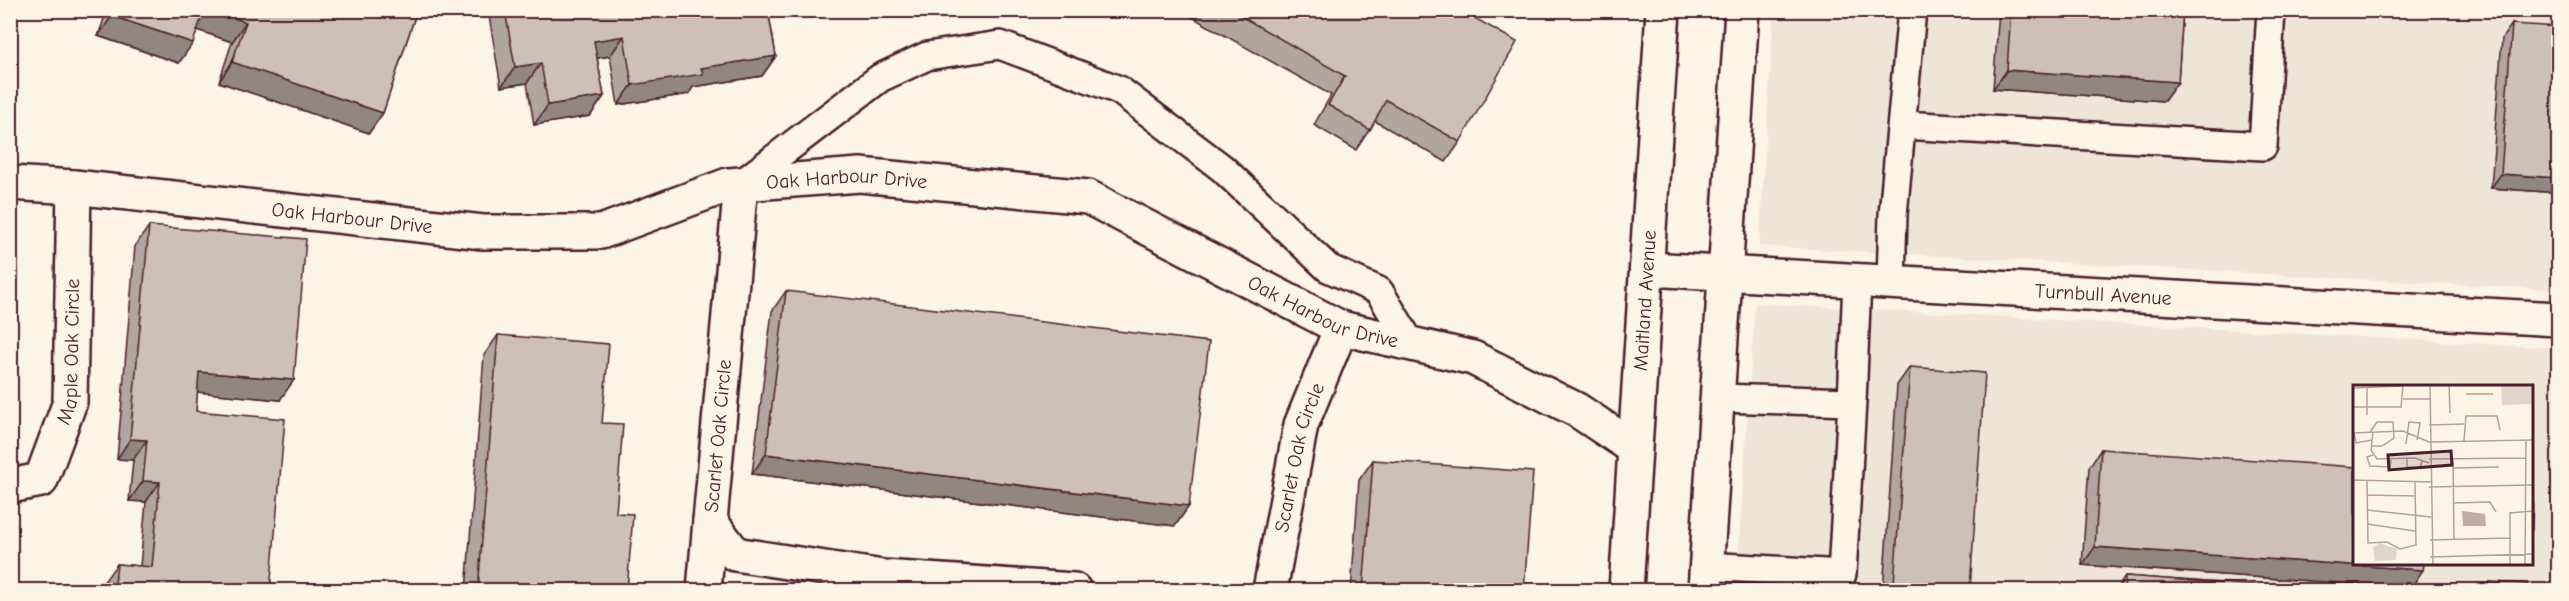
<svg xmlns="http://www.w3.org/2000/svg" width="2569" height="601" font-family="'Comic Neue',sans-serif">
  <style>
    .built { fill: #eee5d7; fill-rule: evenodd }
    .lines { fill: none; stroke-linecap: round; stroke-linejoin: round }
    .lane-casing { stroke: #4a1f2b; stroke-width: 32 }
    .street-casing { stroke: #4a1f2b; stroke-width: 38 }
    .secondary-casing { stroke: #4a1f2b; stroke-width: 38 }
    .lane { stroke: #fcf5e5; stroke-width: 27 }
    .street { stroke: #fcf5e5; stroke-width: 33 }
    .secondary { stroke: #fcf5e5; stroke-width: 33 }
    .wall { fill: #b2a59d; stroke: #4a1f2b; stroke-width: 1.5 }
    .shaded-wall { fill: #918680; stroke: #4a1f2b; stroke-width: 1.5 }
    .building { fill: #cfc0b7; stroke: #4a1f2b; stroke-width: 1.5 }
    .labels { text-anchor: middle; dominant-baseline: central; stroke-width: 6; stroke-linejoin: round; paint-order: stroke }
    .street-label { font-size: 20px; fill: #4a1f2b; stroke: #fcf5e5 }
    .inset-road { fill: none; stroke: #b59f9b; stroke-width: 1.5 }
    .view { fill: #4a1f2b; fill-opacity: 0.15; stroke: #4a1f2b; stroke-width: 3 }
    .inset-edge { fill: none; stroke: #4a1f2b; stroke-width: 3 }
  </style>
  <rect width="100%" height="100%" fill="#fcf5e5"/>
  <filter id="ink" filterUnits="userSpaceOnUse"><feTurbulence type="fractalNoise" baseFrequency=".0167" numOctaves="2"/><feDisplacementMap in="SourceGraphic" scale="12" xChannelSelector="R" yChannelSelector="G"/><feConvolveMatrix kernelMatrix="1 2 1 2 8 2 1 2 1" color-interpolation-filters="sRGB"/></filter>
  <g filter="url(#ink)">
    <!-- built -->
    <path class="built" d="M 1774,11 L 2558,11 L 2558,290 L 1759,246 Z
      M 1755,303 L 2558,348 L 2558,590 L 1736,590 ZM 2354,386 L 2532,386 L 2532,564 L 2354,564 Z"/>
    <g class="lines">
      <!-- lane casing -->
      <g class="lane-casing">
        <path id="lane" d="M 1903,125 L 2263,146 L 2271,10
          M 741,184 L 880,78 L 927,56 L 1000,45 L 1119,90 L 1222,168 L 1328,268 L 1379,291 L 1411,344
          M 1891,281 L 1893,215 L 1912,10
          M 1852,402 L 1857,280
          M 1706,566 L 1842,574 L 1852,402 L 1717,398"/>
      </g>
      <!-- street casing -->
      <g class="street-casing">
        <g id="street">
          <path id="s1" d="M 10,183 L 74,187 L 483,232 L 601,232 L 728,185 L 860,175 L 1088,197 L 1341,328 L 1473,358 L 1577,410 L 1634,448"/>
          <path d="M 741,184 L 710,521 L 735,554 L 883,577 L 1074,590"/>
          <path id="s2" d="M 1648,269 L 2558,319"/>
          <path id="s3" d="M 10,486 L 41,480 L 70,402 L 74,187"/>
          <path d="M 704,590 L 710,521"/>
          <path id="s4" d="M 1270,590 L 1301,425 L 1341,328"/>
        </g>
      </g>
      <!-- secondary casing -->
      <g class="secondary-casing">
        <g id="secondary">
          <path id="s5" d="M 1626,590 L 1663,10"/>
          <path d="M 1705,590 L 1742,10"/>
        </g>
      </g>
      <!-- lane -->
      <use href="#lane" class="lane"/>
      <!-- street -->
      <use href="#street" class="street"/>
      <!-- secondary -->
      <use href="#secondary" class="secondary"/>
    </g>
    <!-- wall -->
    <path class="wall" d="M 107,10 L 417,10 L 383,113 L 369,133 L 219,82 L 232,42 L 198,30 L 179,63 L 98,36 Z
      M 488,10 L 768,10 L 776,56 L 762,76 L 693,87 L 689,94 L 618,105 L 610,56 L 597,58 L 604,96 L 590,116 L 534,125 L 527,83 L 501,87 Z
      M 1184,10 L 1461,10 L 1460,142 L 1446,162 L 1375,121 L 1356,150 L 1314,125 L 1331,95 L 1183,12 Z
      M 1999,10 L 2183,10 L 2178,82 L 2164,101 L 1993,89 Z
      M 2512,24 L 2559,193 L 2491,188 L 2502,38 Z
      M 149,226 L 280,400 L 197,392 L 196,411 L 270,591 L 102,591 L 103,583 L 117,564 L 140,566 L 146,502 L 129,501 L 133,460 L 117,459 L 135,246 Z
      M 786,291 L 1189,506 L 1175,526 L 752,474 L 772,311 Z
      M 498,335 L 602,423 L 627,591 L 466,591 L 484,355 Z
      M 1910,367 L 1970,588 L 1968,591 L 1883,591 L 1897,385 Z
      M 2101,449 L 2411,588 L 2082,565 L 2089,467 Z
      M 1373,460 L 1524,591 L 1351,591 L 1359,480 Z
      M 2125,576 L 2331,591 L 2115,591 Z
      M 2489,582 L 2527,591 L 2483,591 Z"/>
    <!-- shaded-wall -->
    <path class="shaded-wall" d="M 204,10 L 212,10 L 246,22 L 232,42 L 191,28 Z
      M 112,16 L 193,43 L 179,63 L 98,36 Z
      M 624,36 L 610,56 L 580,61 L 594,41 Z
      M 776,56 L 762,76 L 693,87 L 689,94 L 618,105 L 632,85 L 701,68 Z
      M 232,62 L 383,113 L 369,133 L 219,82 Z
      M 541,63 L 527,83 L 501,87 L 515,67 Z
      M 2007,70 L 2178,82 L 2164,101 L 1993,89 Z
      M 604,96 L 590,116 L 534,125 L 548,105 Z
      M 2501,174 L 2559,178 L 2559,193 L 2491,188 Z
      M 199,372 L 294,380 L 280,400 L 185,391 Z
      M 130,439 L 147,440 L 133,460 L 117,459 Z
      M 766,454 L 1189,506 L 1175,526 L 752,474 Z
      M 143,481 L 160,482 L 146,502 L 129,501 Z
      M 2095,547 L 2423,570 L 2411,588 L 2082,565 Z
      M 1894,583 L 1970,588 L 1968,591 L 1889,591 Z"/>
    <!-- building -->
    <path class="building" d="M 114,10 L 204,10 L 193,43 L 112,16 Z
      M 212,10 L 417,10 L 383,113 L 232,62 L 246,22 Z
      M 505,10 L 768,10 L 776,56 L 701,68 L 703,74 L 632,85 L 624,36 L 594,41 L 604,96 L 548,105 L 541,63 L 515,67 Z
      M 1230,10 L 1461,10 L 1517,42 L 1460,142 L 1386,100 L 1370,130 L 1328,105 L 1345,76 Z
      M 2011,10 L 2183,10 L 2178,82 L 2007,70 Z
      M 2512,24 L 2559,27 L 2559,178 L 2501,174 Z
      M 149,226 L 306,239 L 294,380 L 199,372 L 196,411 L 285,419 L 270,591 L 114,591 L 117,564 L 152,567 L 160,482 L 143,481 L 147,440 L 130,439 Z
      M 786,291 L 1209,342 L 1189,506 L 766,454 Z
      M 498,335 L 609,344 L 602,423 L 623,424 L 616,513 L 633,514 L 627,591 L 478,591 Z
      M 1910,367 L 1985,373 L 1970,588 L 1894,583 Z
      M 2101,449 L 2355,467 L 2355,564 L 2424,564 L 2423,570 L 2095,547 Z
      M 1373,460 L 1533,472 L 1524,591 L 1363,591 Z
      M 2532,489 L 2533,489 L 2532,531 Z
      M 2125,576 L 2331,591 L 2124,591 Z
      M 2489,582 L 2528,584 L 2527,591 L 2488,591 Z"/>
  </g>
  <g class="labels">
    <!-- street labels -->
    <g class="street-label">
      <text stroke="none"><textPath href="#s1" startOffset="848">Oak Harbour Drive</textPath></text>
      <text stroke="none"><textPath href="#s1" startOffset="344">Oak Harbour Drive</textPath></text>
      <text stroke="none"><textPath href="#s2" startOffset="456">Turnbull Avenue</textPath></text>
      <text stroke="none"><textPath href="#s5" startOffset="290">Maitland Avenue</textPath></text>
      <text stroke="none"><textPath href="#s1" startOffset="1353">Oak Harbour Drive</textPath></text>
      <text stroke="none"><textPath href="#s3" startOffset="165">Maple Oak Circle</textPath></text>
      <text transform="translate(718 436) rotate(-85)">Scarlet Oak Circle</text>
      <text stroke="none"><textPath href="#s4" startOffset="136">Scarlet Oak Circle</textPath></text>
    </g>
  </g>
  <!-- overview -->
  <g transform="translate(2353 385)">
    <rect width="180" height="180" fill="#fcf5e5"/>
    <path d="M 27,158 L 44,164 L 43,175 L 22,176 L 20,162 Z" fill="#e2d5ca"/>
    <path d="M 148,0 L 180,0 L 180,19 L 149,20 Z" fill="#e2d5ca"/>
    <path d="M 109,126 L 132,129 L 133,141 L 110,141 Z" fill="#c0aca5"/>
    <path class="inset-road" d="M 77,0 L 80,180M 96,0 L 97,28M 14,2 L 14,30M 0,3 L 50,1M 113,9 L 140,9M 50,14 L 77,14M 0,22 L 48,22 L 50,0M 76,40 L 111,39M 17,47 L 24,37 L 40,37 L 41,53 L 29,61 L 18,61M 20,47 L 18,65 L 24,74 L 62,73 L 76,78M 0,48 L 50,46 L 76,57 L 180,55M 1,48 L 3,58 L 19,55M 111,56 L 113,31 L 144,31 L 147,45M 53,59 L 56,37 L 67,38 L 64,55M 20,70 L 14,72 L 17,81 L 37,82 L 38,75M 54,73 L 54,82 L 67,83 L 69,76M 76,74 L 173,73M 100,74 L 101,154M 100,83 L 146,82M 0,95 L 78,97M 14,95 L 15,158 L 34,157 L 47,164 L 63,160 L 62,97M 76,102 L 180,100M 14,110 L 62,111M 100,118 L 137,117 L 143,127M 14,125 L 78,132M 14,139 L 62,146M 77,155 L 157,153M 77,172 L 180,169M 157,180 L 157,128 L 180,126M 172,180 L 173,55"/>
    <path class="view" d="M 98,66 L 99,80 L 36,85 L 35,70 Z"/>
    <rect width="180" height="180" class="inset-edge"/>
  </g>
  <!-- margin -->
  <rect width="2569" height="601" fill="none" stroke="#fcf5e5" stroke-width="36"/>
  <rect x="18" y="18" width="2533" height="565" fill="none" stroke="#4a1f2b" stroke-width="2" filter="url(#ink)"/>
</svg>
